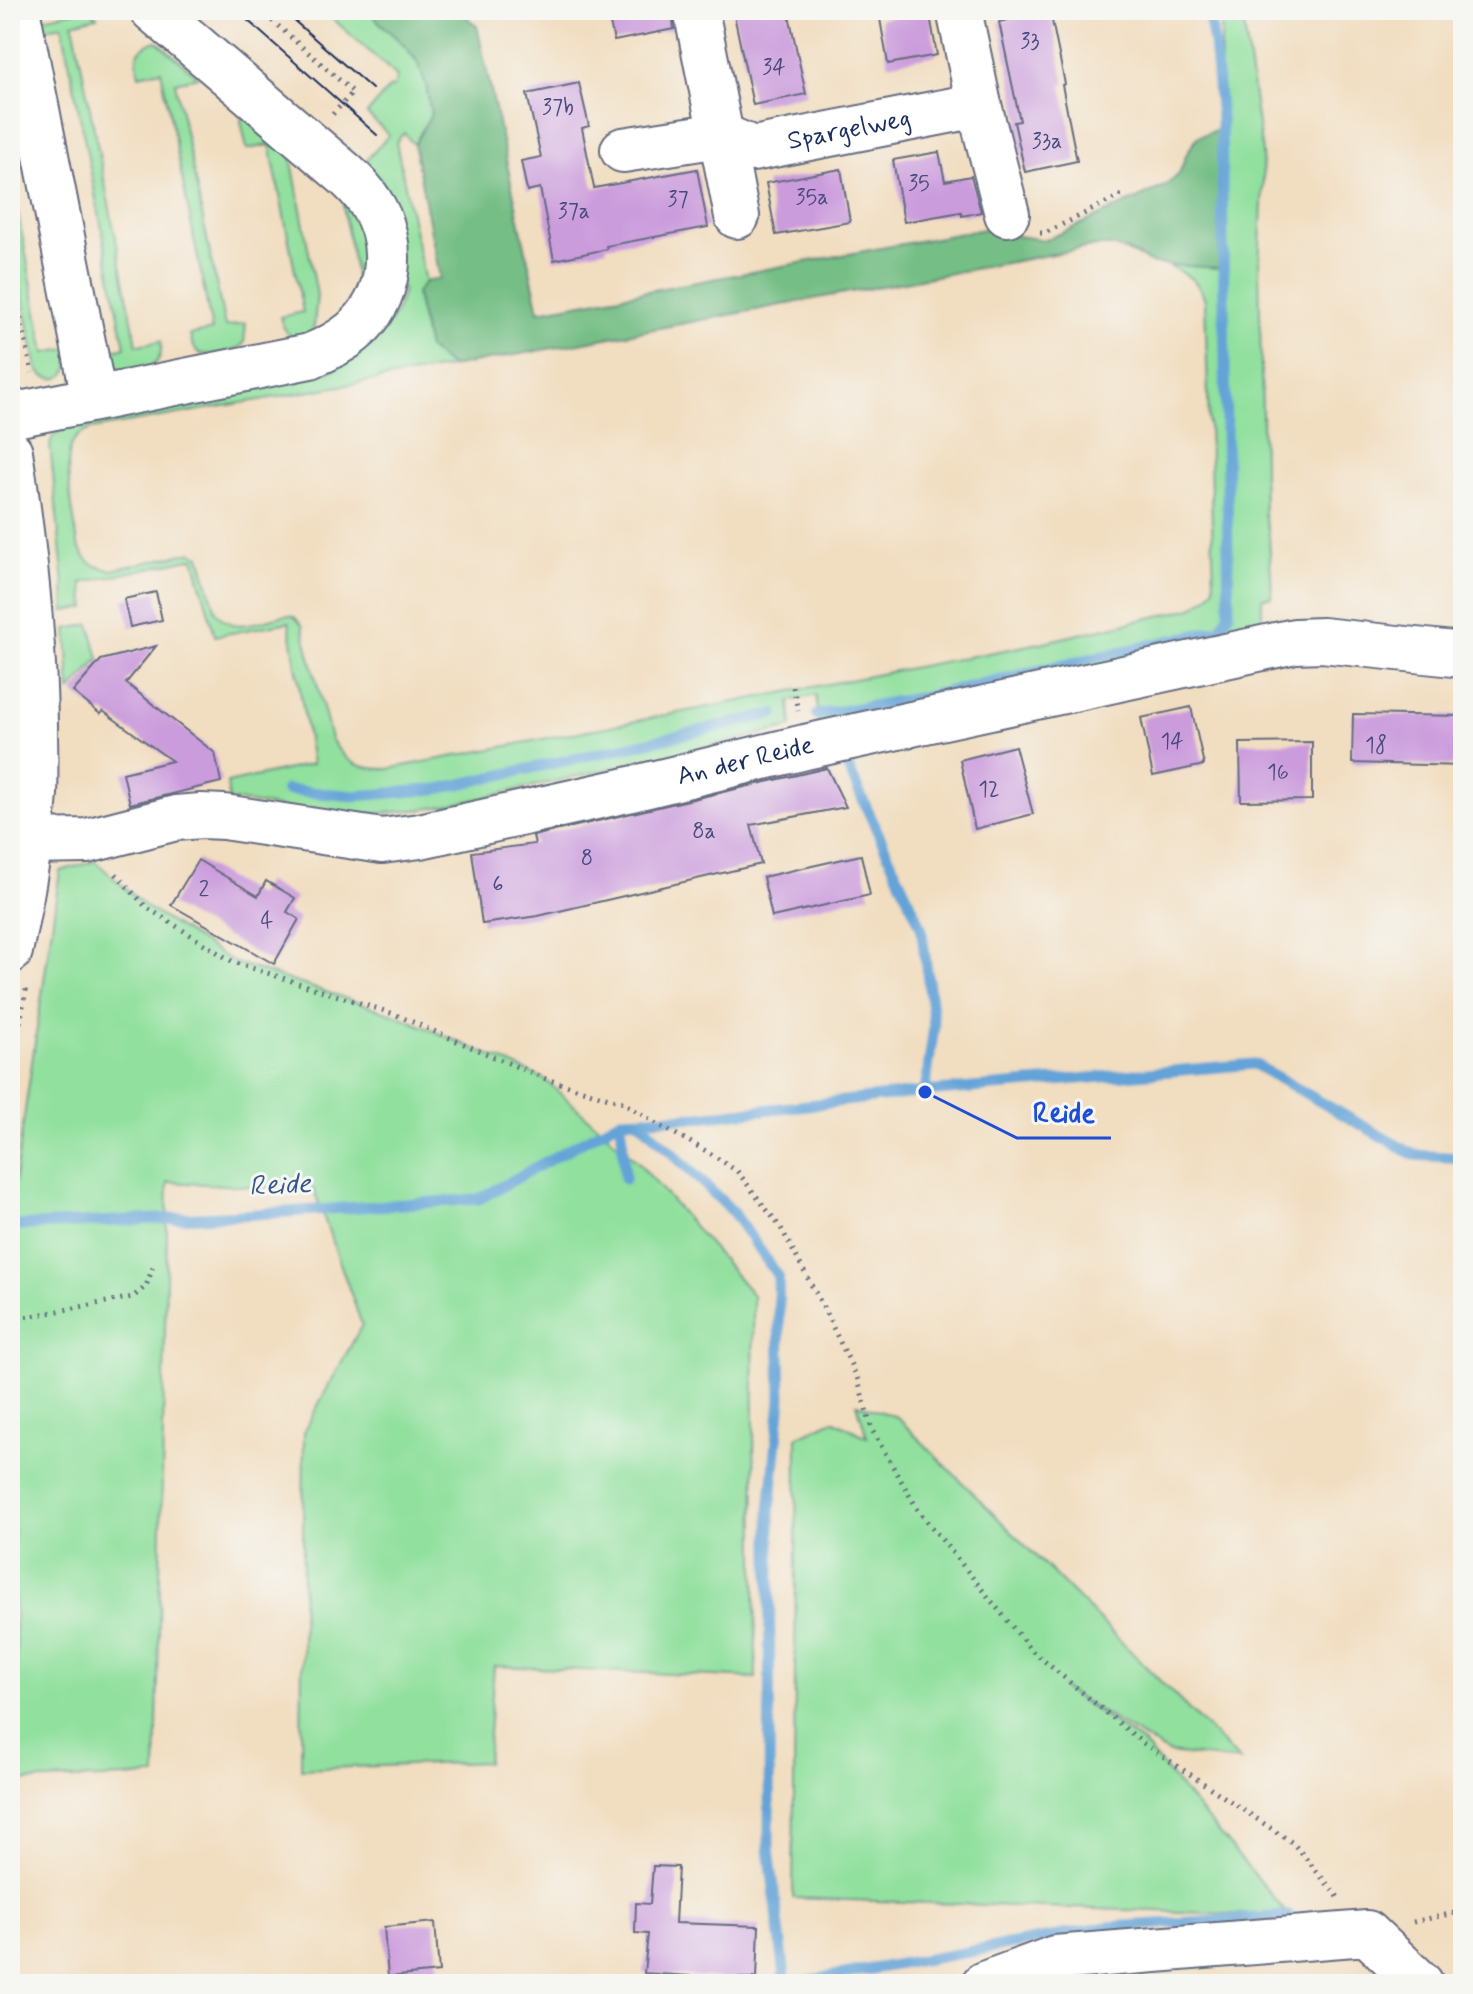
<svg xmlns="http://www.w3.org/2000/svg" width="1473" height="1994" font-family="Mynerve,sans-serif">
  <style>
    .green { fill: #91e09e; stroke: #56887e; stroke-width: 2 }
    .forest { fill: #74be85; stroke: #487672; stroke-width: 2 }
    .lines { fill: none; stroke-linecap: round; stroke-linejoin: round }
    .stream { stroke: #64a3d7; stroke-width: 11 }
    .building { fill: #cb9cdc }
    .minor-casing { stroke: #666c80; stroke-width: 48 }
    .major-casing { stroke: #666c80; stroke-width: 48 }
    .path { stroke: #666c80; stroke-width: 5; stroke-dasharray: 2 6; stroke-linecap: butt }
    .minor { stroke: #fff; stroke-width: 44 }
    .major { stroke: #fff; stroke-width: 44 }
    .tram { stroke: #1b2f5e; stroke-width: 2 }
    .labels { text-anchor: middle; dominant-baseline: central; stroke-width: 6; stroke-linejoin: round; paint-order: stroke }
    .number-label { font-size: 22px; fill: #474a7e }
    .street-label { font-size: 26px; fill: #1b2f5e; stroke: #f6f6f2 }
    .water-label { font-size: 28px; font-style: italic; fill: #355888; stroke: #f6f6f2 }
    .leader { fill: none; stroke: #1d4ed8; stroke-width: 3 }
    .callout-dot { fill: #1d4ed8; stroke: #f6f6f2; stroke-width: 3 }
    .callout-label { font-size: 28px; text-anchor: middle; font-weight: bold; fill: #1d4ed8; stroke: #f6f6f2; stroke-width: 6; stroke-linejoin: round; paint-order: stroke }
  </style>
  <rect width="100%" height="100%" fill="#f6f6f2"/>
  <filter id="ink" filterUnits="userSpaceOnUse"><feTurbulence type="fractalNoise" baseFrequency=".0125" numOctaves="2"/><feDisplacementMap in="SourceGraphic" scale="16" xChannelSelector="R" yChannelSelector="G"/><feConvolveMatrix kernelMatrix="1 2 1 2 8 2 1 2 1" color-interpolation-filters="sRGB"/></filter>
  <filter id="wash" filterUnits="userSpaceOnUse"><feTurbulence type="fractalNoise" baseFrequency=".006" numOctaves="4" result="noise"/><feDisplacementMap in="SourceGraphic" scale="32" xChannelSelector="R" yChannelSelector="G"/><feGaussianBlur stdDeviation="1.8" result="paint"/><feColorMatrix in="noise" values="0 0 0 0 0 0 0 0 0 0 0 0 0 0 0 0 0 1.4 0 .05"/><feComposite in="paint" operator="in"/></filter>
  <g filter="url(#wash)">
    <rect width="100%" height="100%" fill="#f1ddbf"/>
    <!-- green -->
    <path class="green" d="M 79,10 L 89,10 L 97,17 L 73,23 L 137,345 L 161,341 C 164,370 145,369 122,372 L 110,364 L 105,352 L 125,347 L 62,25 L 37,30 L 44,18 Z
      M 323,10 L 366,10 L 402,43 L 417,61 L 426,85 L 431,114 L 414,145 L 404,133 L 396,142 L 425,282 L 416,294 L 428,348 L 451,367 L 91,429 C 83,432 76,436 72,444 C 62,464 75,522 78,545 C 85,562 94,567 112,570 L 192,552 L 200,556 L 216,612 C 232,633 253,623 274,618 C 281,616 287,614 293,616 C 297,618 299,622 302,625 L 331,739 C 346,764 359,769 388,769 L 1040,643 L 1193,608 L 1209,596 L 1214,588 L 1205,300 C 1199,281 1187,274 1169,266 L 1183,265 L 1220,268 L 1219,129 L 1222,10 L 1242,10 L 1262,153 L 1263,183 L 1259,266 L 1264,514 L 1269,535 L 1272,597 L 1262,598 L 1262,619 L 1255,636 L 819,727 L 816,695 L 790,701 L 792,727 L 451,805 C 416,811 382,814 346,814 C 308,813 268,805 229,800 L 227,783 L 312,764 L 289,622 L 215,636 L 194,558 L 82,583 L 86,608 L 65,611 L 64,585 L 50,444 L 53,436 L 68,425 L 331,371 L 350,361 L 382,333 L 395,314 L 403,291 L 362,165 L 389,135 L 367,114 L 389,88 L 394,87 L 397,76 Z
      M 157,41 L 198,77 L 175,82 L 225,327 L 246,323 L 244,343 C 237,351 230,352 220,353 C 201,357 194,355 190,335 L 212,330 L 161,70 L 139,75 C 134,55 137,47 157,41 Z
      M 246,114 L 290,151 L 317,295 L 314,326 L 311,332 L 305,338 C 288,338 285,334 280,317 L 303,312 L 270,145 L 247,149 L 241,121 L 242,116 Z
      M 10,172 L 45,353 L 71,348 C 70,354 71,363 68,369 C 63,383 42,381 37,368 L 10,233 Z
      M 344,204 L 357,217 L 368,252 L 360,291 L 358,290 L 343,206 Z
      M 90,624 L 99,659 L 70,691 L 67,629 Z
      M 95,861 L 146,907 L 233,962 L 394,1014 L 543,1078 L 638,1162 L 753,1295 L 756,1678 L 494,1666 L 487,1762 L 301,1769 L 304,1431 L 362,1325 L 314,1190 L 168,1182 L 156,1776 L 19,1781 L 10,1402 L 10,1213 L 60,871 Z
      M 857,1404 L 897,1417 L 1240,1761 L 1168,1753 L 1061,1687 L 1143,1743 L 1289,1916 L 793,1898 L 797,1437 L 833,1420 L 867,1437 Z"/>
    <!-- forest -->
    <path class="forest" d="M 366,10 L 458,10 L 477,26 L 539,311 L 1005,225 L 1017,236 L 1046,240 L 1165,186 L 1179,174 L 1186,155 L 1197,137 L 1219,129 L 1220,268 L 1154,264 L 1125,250 L 1110,246 L 1096,246 L 451,367 L 428,348 L 416,293 L 425,282 L 440,278 L 414,145 L 431,114 L 426,85 L 417,61 L 402,43 Z"/>
    <g class="lines">
      <!-- stream -->
      <path class="stream" d="M 817,715 L 924,697 L 1220,629 L 1229,614 L 1221,118 L 1214,43 L 1208,10
        M 839,748 L 921,926 L 934,1026 L 925,1092
        M 286,790 L 355,796 L 438,789 L 774,714
        M 621,1120 L 625,1179
        M 638,1120 L 733,1212 L 778,1276 L 781,1399 L 770,1511 L 769,1849 L 786,1984
        M 13,1226 L 241,1215 L 479,1199 L 621,1120 L 700,1117 L 925,1092 L 1254,1064 L 1414,1155 L 1463,1158
        M 788,1984 L 1108,1927 L 1289,1916"/>
    </g>
    <g id="blocks">
      <!-- building -->
      <path class="building" d="M 607,10 L 672,10 L 674,29 L 614,41 Z
        M 733,10 L 788,10 L 806,94 L 753,105 Z
        M 929,10 L 937,55 L 888,64 L 880,19 Z
        M 1050,11 L 1065,84 L 1062,85 L 1077,161 L 1025,172 L 1014,122 L 1020,121 L 999,22 Z
        M 579,83 L 589,126 L 582,128 L 594,188 L 697,169 L 708,227 L 606,246 L 607,249 L 554,260 L 540,188 L 527,191 L 521,161 L 541,157 L 527,94 Z
        M 939,152 L 945,181 L 971,176 L 981,212 L 962,216 L 961,212 L 904,222 L 893,160 Z
        M 841,169 L 850,222 L 776,235 L 766,183 Z
        M 156,592 L 162,620 L 130,627 L 124,599 Z
        M 156,646 L 126,683 L 215,753 L 221,782 L 130,804 L 123,773 L 172,761 L 103,711 L 100,714 L 73,692 L 101,660 Z
        M 1191,707 L 1204,765 L 1153,776 L 1141,718 Z
        M 1353,714 L 1463,716 L 1463,766 L 1352,763 Z
        M 1312,742 L 1312,800 L 1241,801 L 1240,743 Z
        M 1015,746 L 1033,814 L 975,829 L 960,760 Z
        M 827,768 L 846,807 L 751,825 L 761,864 L 538,916 L 482,924 L 472,852 L 535,844 L 533,836 Z
        M 861,855 L 870,895 L 772,917 L 763,877 Z
        M 198,860 L 258,896 L 266,881 L 295,898 L 287,912 L 299,919 L 274,964 L 171,905 Z
        M 653,1866 L 678,1867 L 675,1923 L 759,1926 L 757,1978 L 721,1978 L 644,1973 L 648,1934 L 635,1933 L 636,1903 L 650,1904 Z
        M 435,1922 L 439,1972 L 388,1977 L 384,1927 Z"/>
    </g>
  </g>
  <g filter="url(#ink)">
    <use href="#blocks" fill-opacity="0" stroke="#666c80" stroke-width="2"/>
    <g class="lines">
      <!-- minor casing -->
      <g class="minor-casing">
        <g id="minor">
          <path d="M 19,10 L 18,14 L 94,398"/>
          <path d="M 696,10 L 737,216"/>
          <path d="M 959,10 L 979,105 L 1007,214"/>
          <path id="s1" d="M 623,150 L 720,135 L 753,149 L 979,105"/>
          <path d="M 10,416 L 310,356 C 325,350 340,343 353,332 C 391,300 398,243 370,202 C 363,191 354,182 345,174 L 153,10"/>
          <path id="s2" d="M 29,842 L 87,841 L 176,818 L 201,816 L 224,817 L 382,841 L 420,836 L 627,790 L 805,747 L 1295,641 L 1322,640 L 1463,655"/>
          <path d="M 984,1984 L 1055,1958 L 1367,1933 L 1421,1984"/>
        </g>
      </g>
      <!-- major casing -->
      <g class="major-casing">
        <path id="major" d="M 10,452 C 24,543 34,634 35,726 C 35,748 36,771 35,794 C 31,846 21,899 10,951"/>
      </g>
      <!-- path -->
      <path class="path" d="M 260,10 L 353,92 L 332,115
        M 1040,233 L 1045,233 L 1126,193
        M 10,263 L 32,373
        M 10,325 L 18,365
        M 793,687 L 798,711
        M 116,874 L 146,907 L 233,962 L 394,1014 L 543,1078 L 622,1102 L 659,1125 L 708,1152 L 737,1171 L 781,1228 L 821,1303 L 857,1377 L 872,1430 L 918,1510 L 1031,1650 L 1143,1743 L 1293,1843 L 1338,1897
        M 10,1078 L 27,985
        M 10,1318 L 32,1316 L 133,1297 L 146,1286 L 153,1267
        M 10,1669 L 11,1756 L 10,1778
        M 1413,1922 L 1463,1911"/>
      <!-- minor -->
      <use href="#minor" class="minor"/>
      <!-- major -->
      <use href="#major" class="major"/>
      <!-- tram -->
      <path class="tram" d="M 236,10 L 377,135
        M 282,10 L 372,89"/>
    </g>
  </g>
  <g class="labels">
    <!-- number labels -->
    <g class="number-label">
      <text x="1030" y="42">33</text>
      <text x="774" y="68">34</text>
      <text x="558" y="108">37b</text>
      <text x="1047" y="142">33a</text>
      <text x="919" y="184">35</text>
      <text x="812" y="198">35a</text>
      <text x="678" y="200">37</text>
      <text x="574" y="212">37a</text>
      <text x="1172" y="742">14</text>
      <text x="1376" y="746">18</text>
      <text x="1278" y="773">16</text>
      <text x="989" y="790">12</text>
      <text x="704" y="832">8a</text>
      <text x="587" y="859">8</text>
      <text x="498" y="885">6</text>
      <text x="204" y="890">2</text>
      <text x="267" y="921">4</text>
    </g>
    <!-- street labels -->
    <g class="street-label">
      <text stroke="none"><textPath href="#s1" startOffset="232">Spargelweg</textPath></text>
      <text stroke="none"><textPath href="#s2" startOffset="730">An der Reide</textPath></text>
    </g>
    <!-- water labels -->
    <g class="water-label">
      <text transform="translate(280 1186) rotate(-3)">Reide</text>
    </g>
  </g>
  <!-- callouts -->
  <path class="leader" d="M925 1092L1017 1138H1111"/>
  <circle class="callout-dot" cx="925" cy="1092" r="8"/>
  <g class="callout-label">
    <text x="1064" y="1122">Reide</text>
  </g>
  <!-- margin -->
  <rect width="1473" height="1994" fill="none" stroke="#f6f6f2" stroke-width="40"/>
</svg>
